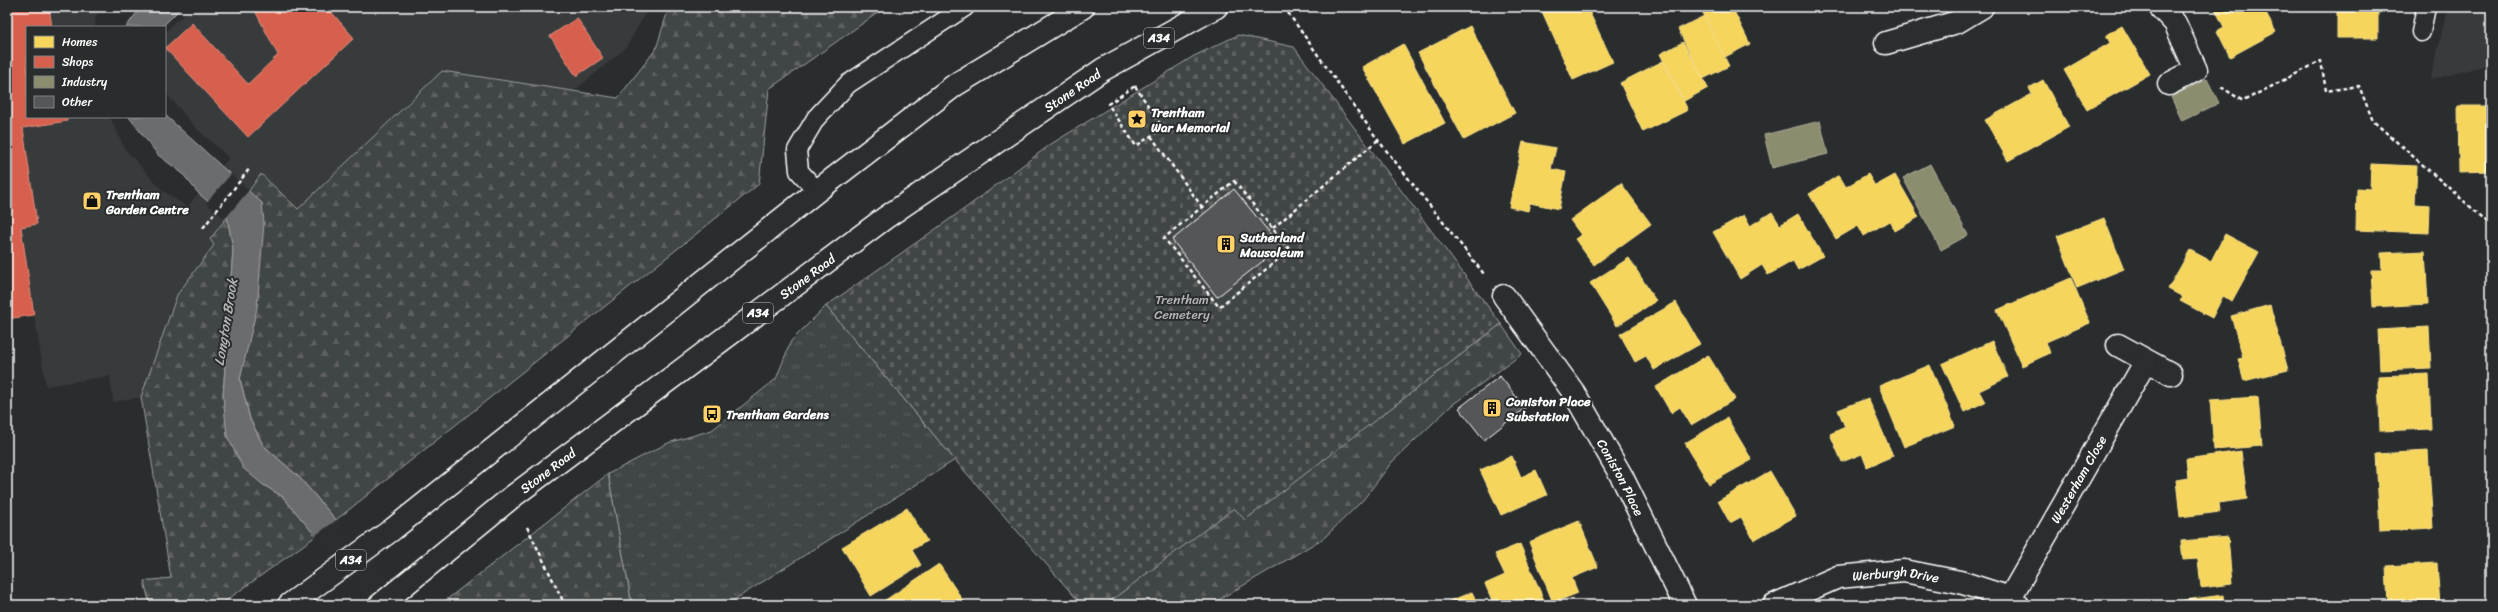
<svg xmlns="http://www.w3.org/2000/svg" width="2498" height="612" font-family="Sriracha,sans-serif">
  <style>
    .built { fill: #373a3b }
    .grass { fill: url(#grass-tufts); stroke: #a0a2a2 }
    .forest { fill: url(#forest-firs); stroke: #a0a2a2 }
    .cemetery { fill: url(#cemetery-stones); stroke: #a0a2a2 }
    .water { fill: #6a6c6d; stroke: #a6a7a7 }
    .pier { fill: #2a2d2e }
    .homes { fill: #f6d55c; stroke: #f9e28d }
    .shops { fill: #d6604d; stroke: #e29082 }
    .industry { fill: #8c8c6e; stroke: #aeae9a }
    .building { fill: #555758; stroke: #fff }
    .lines { fill: none; stroke-linecap: round; stroke-linejoin: round }
    .service-casing { stroke: #fff; stroke-width: 21 }
    .minor-casing { stroke: #fff; stroke-width: 25 }
    .trunk-casing { stroke: #fff; stroke-width: 25 }
    .path { stroke: #fff; stroke-width: 2.5; stroke-dasharray: 4 3; stroke-linecap: butt }
    .service { stroke: #2a2d2e; stroke-width: 18 }
    .minor { stroke: #2a2d2e; stroke-width: 22 }
    .trunk { stroke: #2a2d2e; stroke-width: 22 }
    .labels { text-anchor: middle; dominant-baseline: central; stroke-width: 4; stroke-linejoin: round; paint-order: stroke }
    .shield { fill: #2a2d2e; stroke: #bfc0c0; stroke-width: 1 }
    .shield-label { font-size: 12px; font-weight: bold; fill: #fff }
    .street-label { font-size: 13px; fill: #fff; stroke: #2a2d2e }
    .poi-label { font-size: 13px; font-weight: bold; fill: #fff; stroke: #2a2d2e; text-anchor: start }
    .park-label { font-size: 13px; fill: #b3b4b5; stroke: #2a2d2e }
    .water-label { font-size: 14px; font-style: italic; fill: #b4b6b6; stroke: #2a2d2e }
  </style>
  <defs>
    <pattern id="grass-tufts" width="24" height="20" patternUnits="userSpaceOnUse"><rect width="24" height="20" fill="#414445"/><path d="M3 7l-1-3M5 7V3M7 7l1-3M15 17l-1-3M17 17v-4M19 17l1-3" fill="none" stroke="#5e6061"/></pattern>
    <pattern id="forest-firs" width="22" height="20" patternUnits="userSpaceOnUse"><rect width="22" height="20" fill="#414445"/><path d="M5 1l3.5 6h-7zM16 11l3.5 6h-7z" fill="#5e6061"/></pattern>
    <pattern id="cemetery-stones" width="16" height="16" patternUnits="userSpaceOnUse"><rect width="16" height="16" fill="#414445"/><path d="M2 7V4a2 2 0 0 1 4 0v3zM10 15v-3a2 2 0 0 1 4 0v3z" fill="#5e6061"/></pattern>
  </defs>
  <rect width="100%" height="100%" fill="#2a2d2e"/>
  <filter id="ink" filterUnits="userSpaceOnUse"><feTurbulence type="fractalNoise" baseFrequency=".025" numOctaves="2"/><feDisplacementMap in="SourceGraphic" scale="8" xChannelSelector="R" yChannelSelector="G"/><feConvolveMatrix kernelMatrix="1 2 1 2 8 2 1 2 1" color-interpolation-filters="sRGB"/></filter>
  <g filter="url(#ink)">
    <!-- built -->
    <path class="built" d="M 7,7 L 102,7 L 96,17 L 95,27 L 27,27 L 27,117 L 110,117 L 125,149 L 163,191 L 187,207 L 229,158 L 195,127 L 165,92 L 165,33 L 175,21 L 198,7 L 649,7 L 626,48 L 574,91 L 442,71 L 298,209 L 261,174 L 210,238 L 214,245 L 177,295 L 141,397 L 113,402 L 110,376 L 46,386 L 34,315 L 7,319 Z
      M 2448,7 L 2491,7 L 2491,64 L 2430,80 Z"/>
    <!-- grass -->
    <path class="grass" d="M 826,306 L 955,460 L 726,605 L 632,605 L 608,474 L 668,443 L 712,430 L 776,379 L 791,341 Z"/>
    <!-- forest -->
    <path class="forest" d="M 669,7 L 886,7 L 769,89 L 759,184 L 336,520 L 300,478 L 263,445 L 250,419 L 240,379 L 247,347 L 262,203 L 248,192 L 261,174 L 298,209 L 442,71 L 618,98 L 656,49 Z
      M 227,217 L 233,248 L 223,396 L 262,484 L 283,497 L 316,536 L 220,605 L 150,605 L 144,581 L 171,578 L 141,397 L 177,295 L 214,245 L 210,239 Z
      M 1501,324 L 1522,354 L 1452,405 L 1392,462 L 1363,500 L 1324,538 L 1210,605 L 1105,605 L 1234,507 L 1245,519 Z
      M 608,474 L 632,605 L 440,605 L 446,600 Z"/>
    <!-- cemetery -->
    <path class="cemetery" d="M 1238,35 L 1294,47 L 1501,324 L 1245,520 L 1234,508 L 1105,605 L 1082,605 L 955,460 L 826,306 L 967,207 L 1051,144 L 1194,56 Z"/>
    <!-- water -->
    <path class="water" d="M 141,7 L 182,7 L 162,27 L 126,27 Z
      M 165,115 L 262,203 L 264,223 L 257,308 L 240,379 L 250,419 L 263,445 L 300,478 L 409,605 L 373,605 L 283,497 L 262,484 L 243,468 L 227,436 L 223,396 L 233,248 L 227,217 L 199,194 L 182,173 L 158,155 L 129,117 Z"/>
    <!-- pier -->
    <path class="pier" d="M 231,174 L 249,190 L 225,219 L 206,203 Z
      M 338,519 L 411,604 L 411,605 L 370,605 L 313,537 Z"/>
    <!-- homes -->
    <path class="homes" d="M 1540,7 L 1587,7 L 1613,62 L 1573,80 Z
      M 1700,7 L 1732,7 L 1750,44 L 1725,57 Z
      M 2214,7 L 2269,7 L 2264,10 L 2276,32 L 2230,57 L 2217,31 L 2224,27 Z
      M 2337,7 L 2378,7 L 2378,38 L 2337,38 Z
      M 1704,16 L 1729,66 L 1703,79 L 1678,29 Z
      M 1470,26 L 1515,113 L 1464,140 L 1418,53 Z
      M 2122,26 L 2150,74 L 2087,110 L 2064,70 L 2110,43 L 2106,35 Z
      M 1683,42 L 1708,88 L 1684,101 L 1660,54 Z
      M 1403,44 L 1445,123 L 1405,144 L 1362,67 Z
      M 1663,61 L 1688,110 L 1643,132 L 1620,83 Z
      M 2043,80 L 2069,127 L 2008,161 L 1985,120 L 2032,94 L 2029,88 Z
      M 2458,106 L 2491,106 L 2491,171 L 2459,172 Z
      M 1523,142 L 1556,148 L 1551,169 L 1566,172 L 1559,209 L 1530,203 L 1528,211 L 1509,207 Z
      M 2371,164 L 2417,166 L 2415,204 L 2430,205 L 2429,233 L 2356,230 L 2357,188 L 2370,189 Z
      M 1868,174 L 1875,186 L 1895,175 L 1919,217 L 1895,231 L 1889,221 L 1864,236 L 1858,226 L 1836,239 L 1809,194 L 1839,175 L 1846,187 Z
      M 1621,183 L 1651,224 L 1594,265 L 1575,239 L 1581,235 L 1570,220 Z
      M 1772,212 L 1780,225 L 1798,214 L 1823,256 L 1798,270 L 1793,261 L 1768,275 L 1762,265 L 1740,279 L 1713,232 L 1744,215 L 1750,226 Z
      M 2104,218 L 2124,269 L 2077,288 L 2057,236 Z
      M 2225,234 L 2259,252 L 2232,301 L 2223,296 L 2212,318 L 2180,301 L 2183,297 L 2168,289 L 2190,250 L 2211,261 Z
      M 2425,251 L 2428,304 L 2373,307 L 2371,270 L 2382,270 L 2381,253 Z
      M 1629,258 L 1656,301 L 1617,326 L 1590,283 Z
      M 2071,278 L 2090,323 L 2046,342 L 2050,353 L 2022,366 L 1997,310 Z
      M 1676,302 L 1700,344 L 1654,370 L 1646,356 L 1635,362 L 1620,334 Z
      M 2270,305 L 2288,370 L 2244,381 L 2238,359 L 2243,358 L 2231,316 Z
      M 2429,327 L 2431,368 L 2380,370 L 2378,330 Z
      M 1992,341 L 2008,377 L 1979,391 L 1985,402 L 1964,412 L 1942,364 Z
      M 1708,355 L 1735,399 L 1691,425 L 1680,407 L 1671,413 L 1656,387 Z
      M 1930,365 L 1955,426 L 1904,447 L 1879,386 Z
      M 2429,374 L 2431,429 L 2380,431 L 2378,376 Z
      M 2258,397 L 2262,446 L 2214,450 L 2210,400 Z
      M 1868,398 L 1893,456 L 1867,467 L 1862,454 L 1842,462 L 1830,434 L 1845,427 L 1838,410 Z
      M 1727,418 L 1752,460 L 1709,484 L 1685,443 Z
      M 2241,451 L 2247,499 L 2219,503 L 2220,512 L 2180,517 L 2176,480 L 2188,478 L 2186,459 Z
      M 2428,451 L 2433,528 L 2380,531 L 2376,454 Z
      M 1512,456 L 1521,477 L 1536,470 L 1547,495 L 1501,515 L 1480,470 Z
      M 1770,471 L 1796,516 L 1754,540 L 1741,517 L 1730,523 L 1718,501 Z
      M 907,508 L 927,541 L 912,550 L 921,565 L 871,596 L 842,547 Z
      M 1579,521 L 1598,567 L 1572,578 L 1578,593 L 1553,603 L 1529,542 Z
      M 2228,537 L 2232,584 L 2201,588 L 2198,559 L 2183,560 L 2181,541 Z
      M 1520,544 L 1546,605 L 1519,605 L 1519,603 L 1494,605 L 1485,584 L 1505,575 L 1495,554 Z
      M 2437,563 L 2440,605 L 2388,605 L 2386,566 Z
      M 939,564 L 966,605 L 878,605 Z
      M 1472,592 L 1478,605 L 1440,605 Z
      M 2223,595 L 2224,605 L 2178,605 L 2178,601 Z"/>
    <!-- shops -->
    <path class="shops" d="M 7,7 L 49,7 L 52,27 L 27,27 L 27,117 L 67,117 L 67,121 L 23,128 L 37,224 L 21,227 L 34,315 L 7,319 Z
      M 253,7 L 327,7 L 354,38 L 248,137 L 165,48 L 192,23 L 248,84 L 278,55 Z
      M 577,18 L 603,58 L 576,76 L 550,36 Z"/>
    <!-- industry -->
    <path class="industry" d="M 2207,79 L 2219,103 L 2182,121 L 2171,97 Z
      M 1820,121 L 1828,154 L 1772,168 L 1764,135 Z
      M 1930,164 L 1968,235 L 1941,250 L 1903,178 Z"/>
    <!-- building -->
    <path class="building" d="M 1234,189 L 1281,247 L 1217,297 L 1172,240 Z
      M 1500,376 L 1525,408 L 1484,440 L 1459,408 Z"/>
    <g class="lines">
      <!-- service casing -->
      <g class="service-casing">
        <path id="service" d="M 2421,32 L 2426,7
          M 817,191 L 799,171 L 797,150 L 816,118 L 848,84 L 965,7"/>
      </g>
      <!-- minor casing -->
      <g class="minor-casing">
        <g id="minor">
          <path d="M 2160,7 L 2175,23 L 2196,70 L 2169,84"/>
          <path d="M 1886,43 L 1957,22 L 1982,7"/>
          <path id="s1" d="M 1504,296 L 1574,393 L 1622,477 L 1685,605"/>
          <path d="M 2118,345 L 2171,374"/>
          <path id="s2" d="M 2010,598 L 2146,361"/>
          <path id="s3" d="M 1774,605 L 1838,577 L 1904,571 L 1960,582 L 2010,598 L 2018,605"/>
        </g>
      </g>
      <!-- trunk casing -->
      <g class="trunk-casing">
        <g id="trunk">
          <path d="M 289,605 L 393,529 L 817,191 L 955,85 L 1083,7"/>
          <path id="s4" d="M 380,605 L 512,497 L 885,218 L 1102,70 L 1216,7"/>
        </g>
      </g>
      <!-- path -->
      <path class="path" d="M 1284,7 L 1378,140 L 1484,274
        M 1135,86 L 1163,128 L 1136,146 L 1108,104 Z
        M 2221,87 L 2243,101 L 2321,61 L 2326,91 L 2359,86 L 2373,121 L 2491,225
        M 1151,136 L 1202,207
        M 1234,181 L 1290,250 L 1219,307 L 1164,238 Z
        M 203,228 L 250,168
        M 1273,228 L 1378,140
        M 527,527 L 565,605"/>
      <!-- service -->
      <use href="#service" class="service"/>
      <!-- minor -->
      <use href="#minor" class="minor"/>
      <!-- trunk -->
      <use href="#trunk" class="trunk"/>
    </g>
  </g>
  <!-- icons -->
  <defs>
    <g id="sight-square" transform="scale(1)"><rect x="-9" y="-9" width="18" height="18" rx="4" fill="#ffd166" stroke="#2a2d2e"/><path d="M0-6L1.8-2.2L6-1.7L2.9 1.2L3.7 5.4L0 3.3L-3.7 5.4L-2.9 1.2L-6-1.7L-1.8-2.2Z" fill="#111"/></g>
    <g id="shop-square" transform="scale(1)"><rect x="-9" y="-9" width="18" height="18" rx="4" fill="#ffd166" stroke="#2a2d2e"/><path d="M-5-2.5h2.3a2.7 3.5 0 0 1 5.4 0H5L5.5 6h-11ZM-1.5-2.5h3a1.5 2.3 0 0 0-3 0Z" fill="#111"/></g>
    <g id="building-square" transform="scale(1)"><rect x="-9" y="-9" width="18" height="18" rx="4" fill="#ffd166" stroke="#2a2d2e"/><path d="M-4-6H4V6H1V3H-1V6H-4ZM-2.5-4.3h1.7v1.8h-1.7ZM.8-4.3h1.7v1.8H.8ZM-2.5-1h1.7V.8h-1.7ZM.8-1h1.7V.8H.8Z" fill="#111"/></g>
    <g id="bus-square" transform="scale(1)"><rect x="-9" y="-9" width="18" height="18" rx="4" fill="#ffd166" stroke="#2a2d2e"/><path d="M-5-6H5V4H4V6H2V4H-2V6H-4V4H-5ZM-3.5-4V0h7V-4ZM-3.5 1.2v1.5H-2V1.2ZM2 1.2v1.5H3.5V1.2Z" fill="#111"/></g>
  </defs>
  <g fill-rule="evenodd">
    <use href="#sight-square" x="1137" y="119"/>
    <use href="#shop-square" x="92" y="201"/>
    <use href="#building-square" x="1226" y="244"/>
    <use href="#building-square" x="1492" y="408"/>
    <use href="#bus-square" x="712" y="414"/>
  </g>
  <g class="labels">
    <!-- shield labels -->
    <g class="shield">
      <rect x="1144" y="28" width="30" height="20" rx="3"/>
      <rect x="743" y="303" width="30" height="20" rx="3"/>
      <rect x="336" y="550" width="30" height="20" rx="3"/>
    </g>
    <g class="shield-label">
      <text x="1159" y="38">A34</text>
      <text x="758" y="313">A34</text>
      <text x="351" y="560">A34</text>
    </g>
    <!-- street labels -->
    <g class="street-label">
      <text stroke="none"><textPath href="#s4" startOffset="863">Stone Road</textPath></text>
      <text stroke="none"><textPath href="#s4" startOffset="539">Stone Road</textPath></text>
      <text stroke="none"><textPath href="#s4" startOffset="215">Stone Road</textPath></text>
      <text stroke="none"><textPath href="#s1" startOffset="216">Coniston Place</textPath></text>
      <text stroke="none"><textPath href="#s2" startOffset="137">Westerham Close</textPath></text>
      <text stroke="none"><textPath href="#s3" startOffset="128">Werburgh Drive</textPath></text>
    </g>
    <!-- poi labels -->
    <g class="poi-label">
      <text x="1151" y="112">Trentham<tspan x="1151" dy="15">War Memorial</tspan></text>
      <text x="106" y="194">Trentham<tspan x="106" dy="15">Garden Centre</tspan></text>
      <text x="1240" y="237">Sutherland<tspan x="1240" dy="15">Mausoleum</tspan></text>
      <text x="1506" y="401">Coniston Place<tspan x="1506" dy="15">Substation</tspan></text>
      <text x="726" y="414">Trentham Gardens</text>
    </g>
    <!-- park labels -->
    <g class="park-label">
      <text x="1182" y="299">Trentham<tspan x="1182" dy="15">Cemetery</tspan></text>
    </g>
    <!-- water labels -->
    <g class="water-label">
      <text transform="translate(226 322) rotate(-81)">Longton Brook</text>
    </g>
  </g>
  <!-- margin -->
  <rect width="2498" height="612" fill="none" stroke="#2a2d2e" stroke-width="24"/>
  <rect x="12" y="12" width="2474" height="588" fill="none" stroke="#fff" stroke-width="1.5" filter="url(#ink)"/>
  <!-- legend -->
  <rect x="26" y="26" width="140" height="92" fill="#2a2d2e" stroke="#7f8182"/>
  <rect x="34" y="36" width="20" height="12" fill="#f6d55c" stroke="#7f8182"/>
  <text x="62" y="46" font-size="12" fill="#ffffff">Homes</text>
  <rect x="34" y="56" width="20" height="12" fill="#d6604d" stroke="#7f8182"/>
  <text x="62" y="66" font-size="12" fill="#ffffff">Shops</text>
  <rect x="34" y="76" width="20" height="12" fill="#8c8c6e" stroke="#7f8182"/>
  <text x="62" y="86" font-size="12" fill="#ffffff">Industry</text>
  <rect x="34" y="96" width="20" height="12" fill="#555758" stroke="#7f8182"/>
  <text x="62" y="106" font-size="12" fill="#ffffff">Other</text>
</svg>
